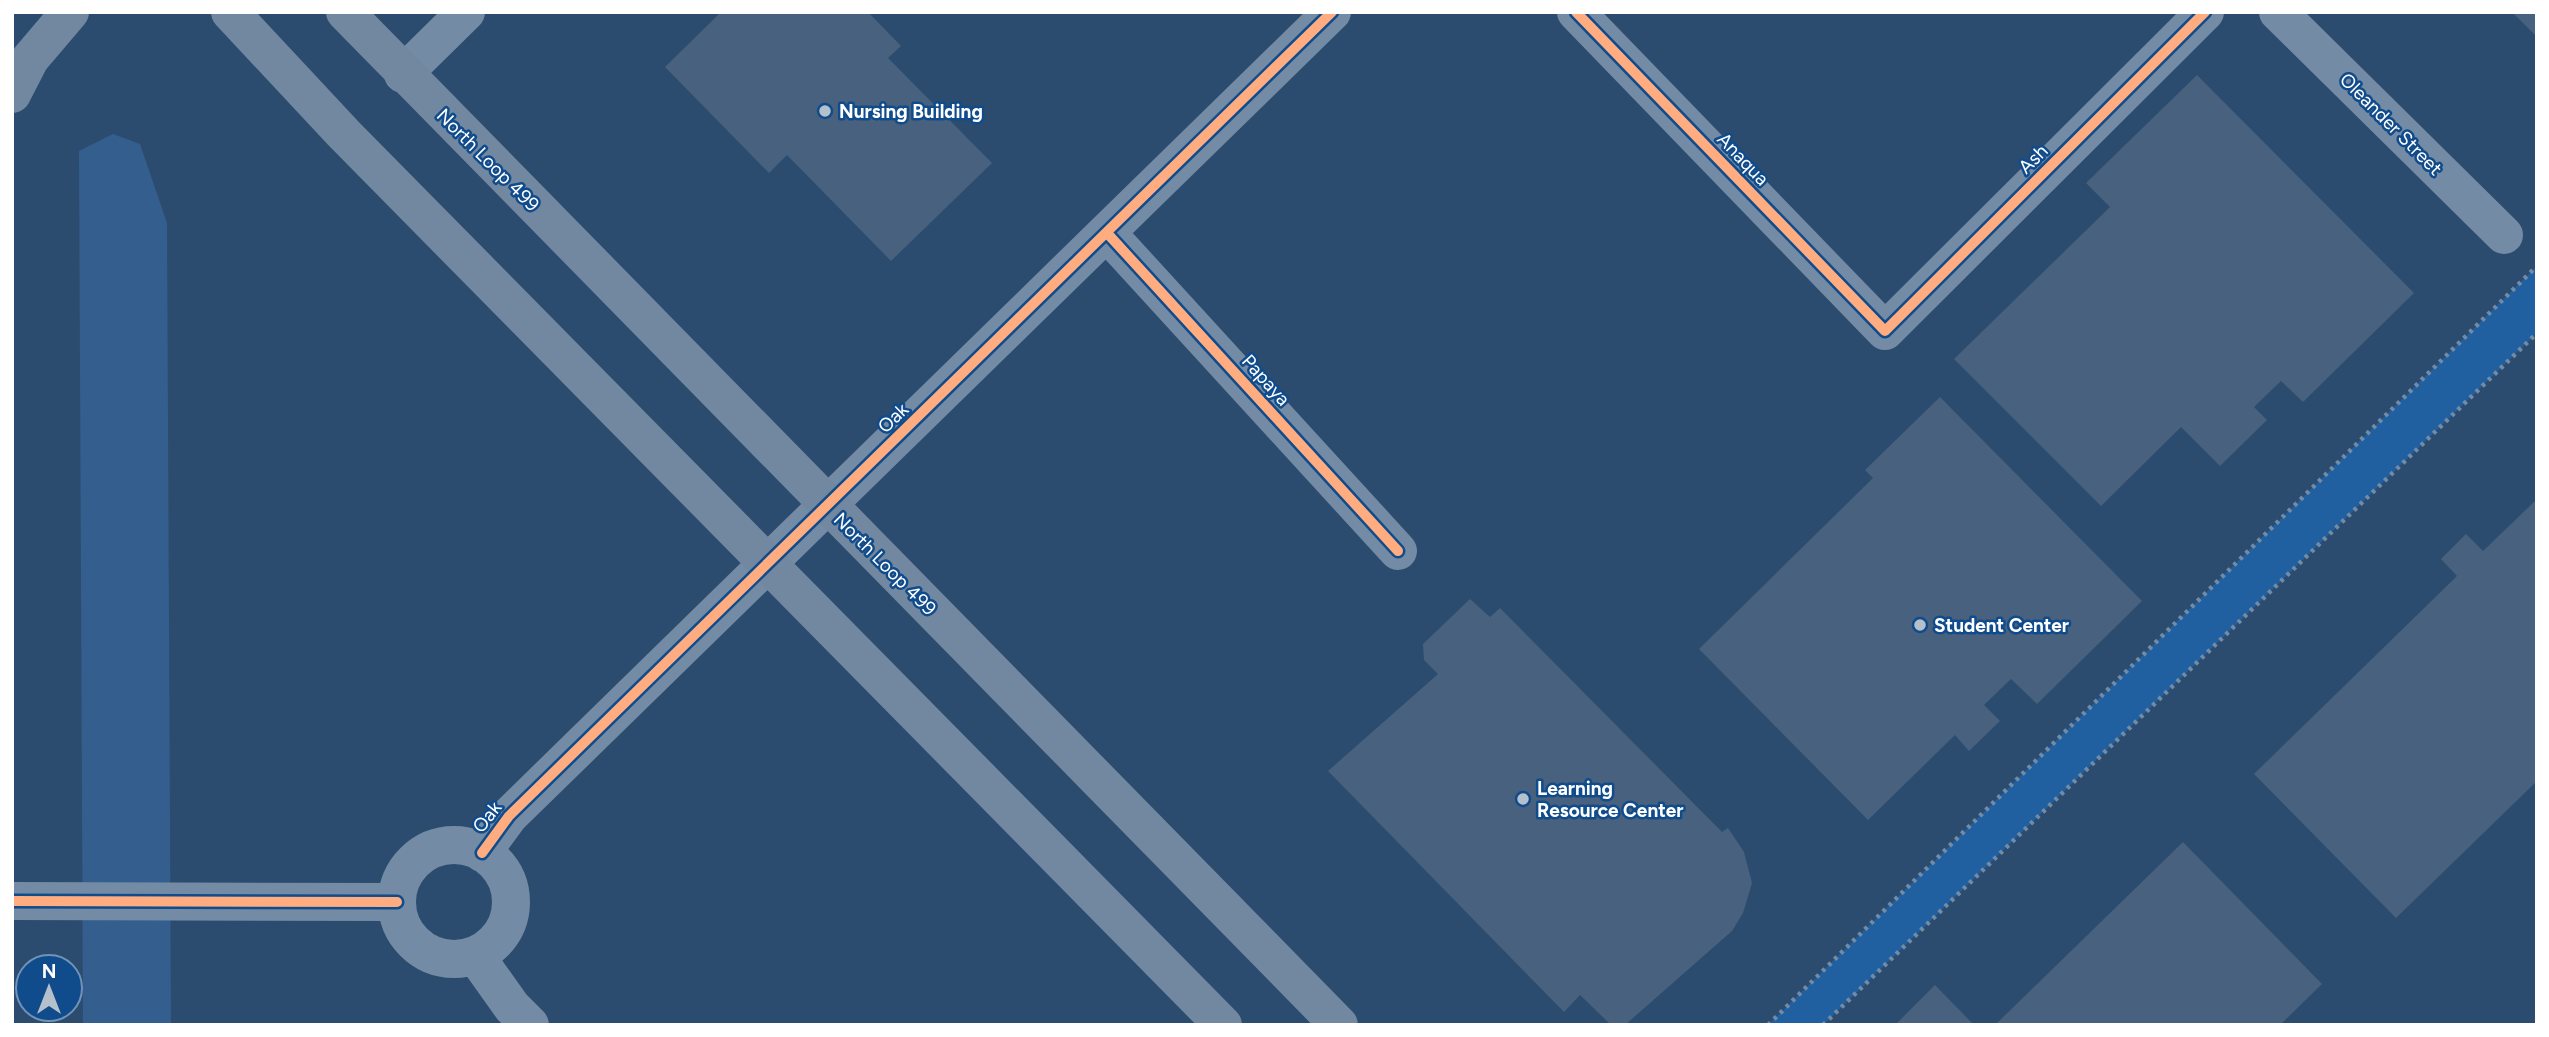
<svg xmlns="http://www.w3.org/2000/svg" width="2549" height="1037" font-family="Figtree,sans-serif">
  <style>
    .green { fill: #2060a1 }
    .water { fill: #335e8d }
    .building { fill: #47617e }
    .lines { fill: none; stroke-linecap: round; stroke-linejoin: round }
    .path { stroke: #738ba4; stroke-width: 4.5; stroke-dasharray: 3.5 5; stroke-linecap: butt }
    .minor { stroke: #738ba4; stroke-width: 38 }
    .major { stroke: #7288a1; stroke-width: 38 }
    .cycleway-casing { stroke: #104b8b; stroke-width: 15 }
    .cycleway { stroke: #ffac80; stroke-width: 10 }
    .poi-dot { fill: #b5c0cd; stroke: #104b8b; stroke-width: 2.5 }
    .labels { text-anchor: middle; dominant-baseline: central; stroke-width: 5; stroke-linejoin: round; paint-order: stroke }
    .poi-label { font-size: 19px; font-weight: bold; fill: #fff; stroke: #104b8b; text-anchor: start }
    .street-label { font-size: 19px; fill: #fff; stroke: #104b8b }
  </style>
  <rect width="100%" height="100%" fill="#2c4c6f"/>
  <!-- green -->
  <path class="green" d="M 2537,266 L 2537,333 L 1823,1025 L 1768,1025 Z"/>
  <!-- water -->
  <path class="water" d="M 113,134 L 140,144 L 167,223 L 171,1025 L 83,1025 L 79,151 Z"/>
  <!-- building -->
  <path class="building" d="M 721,12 L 868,12 L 901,46 L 888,58 L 992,163 L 891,261 L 787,155 L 769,173 L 665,67 Z
    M 2512,12 L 2537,12 L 2537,37 Z
    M 2197,75 L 2414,293 L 2303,402 L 2281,381 L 2254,407 L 2267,420 L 2220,466 L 2181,427 L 2101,506 L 1954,359 L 2110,207 L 2086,183 Z
    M 1940,397 L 2142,601 L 2037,704 L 2011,679 L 1984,705 L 2000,721 L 1969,751 L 1955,735 L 1868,820 L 1699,649 L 1873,478 L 1865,470 Z
    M 2537,499 L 2537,781 L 2396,918 L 2254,774 L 2457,576 L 2441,559 L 2466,534 L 2483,551 Z
    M 1470,599 L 1490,617 L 1500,608 L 1722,832 L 1728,828 L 1744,852 L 1752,883 L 1743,913 L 1732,931 L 1625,1025 L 1611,1025 L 1580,995 L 1564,1012 L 1328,771 L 1438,674 L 1424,660 L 1423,644 Z
    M 2183,842 L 2322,984 L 2280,1025 L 1995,1025 Z
    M 1935,985 L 1974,1025 L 1895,1025 Z"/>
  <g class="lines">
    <!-- path -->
    <path class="path" d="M 1768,1025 L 2537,266
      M 1823,1025 L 2537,333"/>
    <!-- minor -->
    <path class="minor" d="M 1576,12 L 1885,331 L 2205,12
      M 2278,12 L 2504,235
      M 403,74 L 466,12
      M 1107,233 L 1398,551
      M397 902a57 57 0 1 1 114 0a57 57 0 1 1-114 0Z
      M 482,853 L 509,816 L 1332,12
      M 12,901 L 397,902
      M 475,955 L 512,1007 L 530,1025"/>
    <!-- major -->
    <path class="major" d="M 230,12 L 344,134 L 1223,1025
      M 345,12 L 1339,1025
      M 12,94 L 30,59 L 70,12"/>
    <!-- cycleway casing -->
    <g class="cycleway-casing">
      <path id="cycleway" d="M 1576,12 L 1885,331 L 2205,12
        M 1107,233 L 1398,551
        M 482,853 L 509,816 L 1332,12
        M 12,901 L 397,902"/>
    </g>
    <!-- cycleway -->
    <use href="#cycleway" class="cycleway"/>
  </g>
  <!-- markers -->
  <g class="poi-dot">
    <circle cx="825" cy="111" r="7"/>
    <circle cx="1920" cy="625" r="7"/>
    <circle cx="1523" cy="799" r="7"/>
  </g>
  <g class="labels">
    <!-- poi labels -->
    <g class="poi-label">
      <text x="839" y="111">Nursing Building</text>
      <text x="1934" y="625">Student Center</text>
      <text x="1537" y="788">Learning<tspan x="1537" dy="22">Resource Center</tspan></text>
    </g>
    <!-- street labels -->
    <g class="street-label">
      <text transform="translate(2391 124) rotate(45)">Oleander Street</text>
      <text transform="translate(1743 159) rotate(46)">Anaqua</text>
      <text transform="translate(2033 159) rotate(-45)">Ash</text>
      <text transform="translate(488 160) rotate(45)">North Loop 499</text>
      <text transform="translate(1266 380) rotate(48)">Papaya</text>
      <text transform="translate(893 418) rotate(-44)">Oak</text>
      <text transform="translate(885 564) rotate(45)">North Loop 499</text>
      <text transform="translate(487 817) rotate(-52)">Oak</text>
    </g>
  </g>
  <!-- border -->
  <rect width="2549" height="1037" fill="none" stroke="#ffffff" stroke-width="28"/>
  <!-- north arrow -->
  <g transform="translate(49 988)"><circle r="33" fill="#104b8b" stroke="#7093b9" stroke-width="2"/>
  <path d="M0-5L12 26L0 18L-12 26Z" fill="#b5c0cd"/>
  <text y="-10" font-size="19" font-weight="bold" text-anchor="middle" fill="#ffffff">N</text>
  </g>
</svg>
